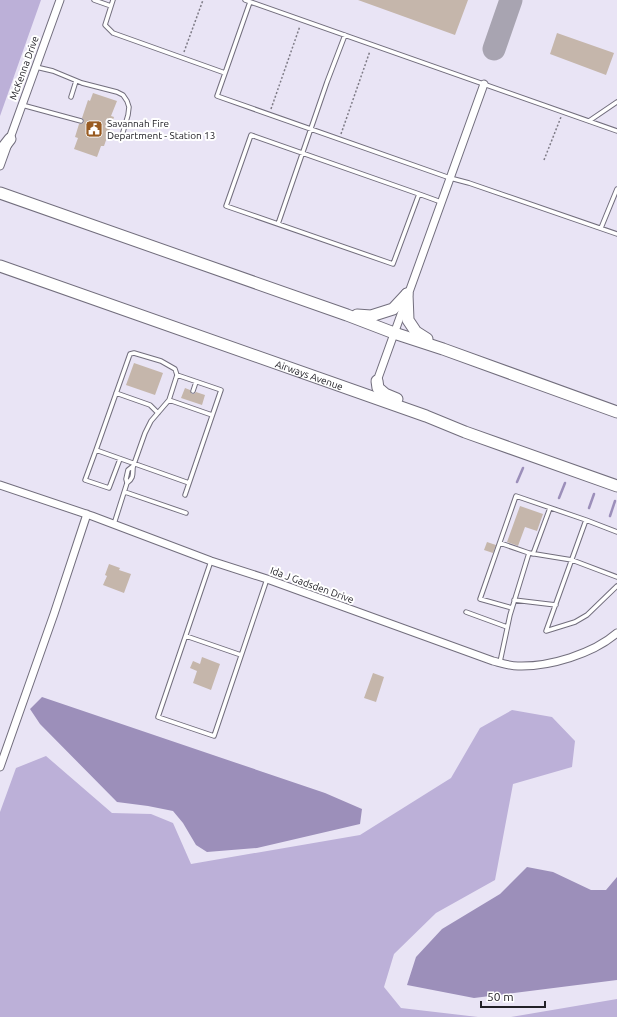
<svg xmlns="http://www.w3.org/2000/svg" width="617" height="1017" font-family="Ubuntu,sans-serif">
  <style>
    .green { fill: #bcb0d8 }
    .water { fill: #9c8fba }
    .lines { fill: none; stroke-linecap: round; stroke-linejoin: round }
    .stream { stroke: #9c8fba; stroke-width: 2.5 }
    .taxiway { stroke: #a8a4b1; stroke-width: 23 }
    .building { fill: #c5b6ab }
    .lane-casing { stroke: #726e7d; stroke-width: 5.5 }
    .street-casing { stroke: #726e7d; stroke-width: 9 }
    .secondary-casing { stroke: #726e7d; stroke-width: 13 }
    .path { stroke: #7e7b86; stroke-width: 1.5; stroke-dasharray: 2 2; stroke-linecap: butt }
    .lane { stroke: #fff; stroke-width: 3.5 }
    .street { stroke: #fff; stroke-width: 7 }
    .secondary { stroke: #fff; stroke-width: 11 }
    .labels { text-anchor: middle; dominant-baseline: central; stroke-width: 4; stroke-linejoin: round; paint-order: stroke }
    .street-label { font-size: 10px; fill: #222127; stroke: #fff }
    .poi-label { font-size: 10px; fill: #222127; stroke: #fff; text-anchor: start }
  </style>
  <rect width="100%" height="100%" fill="#e9e4f5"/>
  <!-- green -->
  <path class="green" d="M 0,0 L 41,0 L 0,116 Z
    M 512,710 L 552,717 L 575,741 L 572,767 L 513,784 L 495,880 L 436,913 L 394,954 L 384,987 L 401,1008 L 478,1017 L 0,1017 L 0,812 L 16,768 L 46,756 L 112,813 L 151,814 L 173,823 L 191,864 L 360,835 L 451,778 L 480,728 Z
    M 617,999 L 617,1017 L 511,1017 Z"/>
  <!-- water -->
  <path class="water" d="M 42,697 L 325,793 L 362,809 L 360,824 L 257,848 L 207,852 L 196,845 L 183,823 L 173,811 L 148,806 L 117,802 L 40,724 L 30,709 Z
    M 527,867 L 553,872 L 591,890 L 606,890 L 617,877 L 617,980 L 474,998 L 407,985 L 416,957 L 442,929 L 500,894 Z"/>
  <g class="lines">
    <!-- stream -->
    <path class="stream" d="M 517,482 L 523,468
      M 559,498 L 565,483
      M 589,508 L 594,494
      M 610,516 L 615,501"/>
    <!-- taxiway -->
    <path class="taxiway" d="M 494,49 L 511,0"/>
  </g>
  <!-- building -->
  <path class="building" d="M 358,0 L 468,0 L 455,35 Z
    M 557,33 L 614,53 L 606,75 L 550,54 Z
    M 93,93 L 117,101 L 111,116 L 114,117 L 104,146 L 101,146 L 97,157 L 74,149 L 78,138 L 75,137 L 79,124 L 82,124 L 84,122 L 84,120 L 82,118 L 88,100 L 90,101 Z
    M 134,363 L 163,373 L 155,395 L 126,385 Z
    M 185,388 L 190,390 L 192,394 L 194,394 L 196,392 L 205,395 L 202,405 L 181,398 Z
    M 520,506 L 543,514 L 537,531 L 525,527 L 518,546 L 507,542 Z
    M 487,542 L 496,545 L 493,553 L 484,550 Z
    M 109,564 L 120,568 L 119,570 L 131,574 L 124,593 L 103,585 L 107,576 L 105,575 Z
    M 202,657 L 220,664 L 211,690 L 193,683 L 197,671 L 190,668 L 193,661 L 200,664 Z
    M 373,673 L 384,677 L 376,702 L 364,698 Z"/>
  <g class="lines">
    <!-- lane casing -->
    <g class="lane-casing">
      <path id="lane" d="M 94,0 L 111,6
        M 113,0 L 105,25 L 113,33 L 225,73
        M 245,0 L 617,131
        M 250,2 L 217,96 L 450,178 L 469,183 L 617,234
        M 36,67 L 53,71 L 82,83 L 117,92 L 123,95 L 127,101 L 129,107 L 128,115 L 121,139
        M 71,97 L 76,81
        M 22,105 L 81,121
        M 589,121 L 617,102
        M 419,194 L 393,264 L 226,206 L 251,135 L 419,194 L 441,202
        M 278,224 L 327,82 L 345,35
        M 601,228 L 617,189
        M 177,375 L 221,390 L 185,495
        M 193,391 L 196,382
        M 116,393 L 150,405 L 158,413
        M 169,400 L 212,415
        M 96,450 L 85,480 L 109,488 L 120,459
        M 127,483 L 126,479 L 128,470 L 133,466
        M 125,492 L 186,513
        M 114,524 L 127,483 C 136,477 131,471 134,464 L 145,433 L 151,421 L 169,400 L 177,375 L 175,369 L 161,361 L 134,353 L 130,354 L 96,450 L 189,483
        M 617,532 L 586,520 L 546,631 L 575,622 L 587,615 L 617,586
        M 500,543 L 529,553
        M 533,554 L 550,508
        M 211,561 L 158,717 L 214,736 L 267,579
        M 514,600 L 556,605
        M 512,608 L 480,599 L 516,496 L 586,520
        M 466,612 L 507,627
        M 186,636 L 241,655
        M 500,662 L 510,615 L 529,553 L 572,560 L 617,577"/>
    </g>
    <!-- street casing -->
    <g class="street-casing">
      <path id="street" d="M 0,166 L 60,0
        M 377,381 L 484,84
        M 0,485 L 92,516 L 211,561 L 267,579 L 493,661 C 501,663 510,666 518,666 C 549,667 593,654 617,633
        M 0,767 L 54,614 L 87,514"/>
    </g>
    <!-- secondary casing -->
    <g class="secondary-casing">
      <g id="secondary">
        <path d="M 0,152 L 10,139"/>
        <path d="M 0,193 L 347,315 L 394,333 L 443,349 L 617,412"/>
        <path id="s1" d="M 0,266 L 426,416 L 465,432 L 617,486"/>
        <path d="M 407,294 L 408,320 L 416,332 L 427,339"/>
        <path d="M 357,315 L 371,316 L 393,309 L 407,294"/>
        <path d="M 377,381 L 378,388 L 385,394 L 397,399"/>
      </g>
    </g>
    <!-- path -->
    <path class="path" d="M 184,52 L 203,0
      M 271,109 L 300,26
      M 341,134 L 370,51
      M 544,160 L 561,117"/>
    <!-- lane -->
    <use href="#lane" class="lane"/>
    <!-- street -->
    <use href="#street" class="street"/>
    <!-- secondary -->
    <use href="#secondary" class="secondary"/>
  </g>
  <!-- icons -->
  <defs>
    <g id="civic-square" transform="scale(0.9)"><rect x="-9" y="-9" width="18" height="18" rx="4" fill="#985a20" stroke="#fff"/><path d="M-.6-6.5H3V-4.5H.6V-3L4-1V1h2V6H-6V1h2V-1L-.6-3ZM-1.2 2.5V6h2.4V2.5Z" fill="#fff"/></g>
  </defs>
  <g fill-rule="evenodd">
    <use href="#civic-square" x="94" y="129"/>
  </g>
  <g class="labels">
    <!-- street labels -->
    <g class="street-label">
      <text transform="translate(24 68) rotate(-70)">McKenna Drive</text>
      <text stroke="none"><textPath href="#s1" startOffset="328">Airways Avenue</textPath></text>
      <text transform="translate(312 585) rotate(20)">Ida J Gadsden Drive</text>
    </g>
    <!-- poi labels -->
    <g class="poi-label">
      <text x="107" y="123">Savannah Fire<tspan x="107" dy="12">Department - Station 13</tspan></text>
    </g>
  </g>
  <!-- scale -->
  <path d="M481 1001v6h64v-6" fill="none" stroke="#222127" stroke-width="2"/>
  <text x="487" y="1001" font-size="12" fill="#222127" stroke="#ffffff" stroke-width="3" paint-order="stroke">50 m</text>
</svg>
